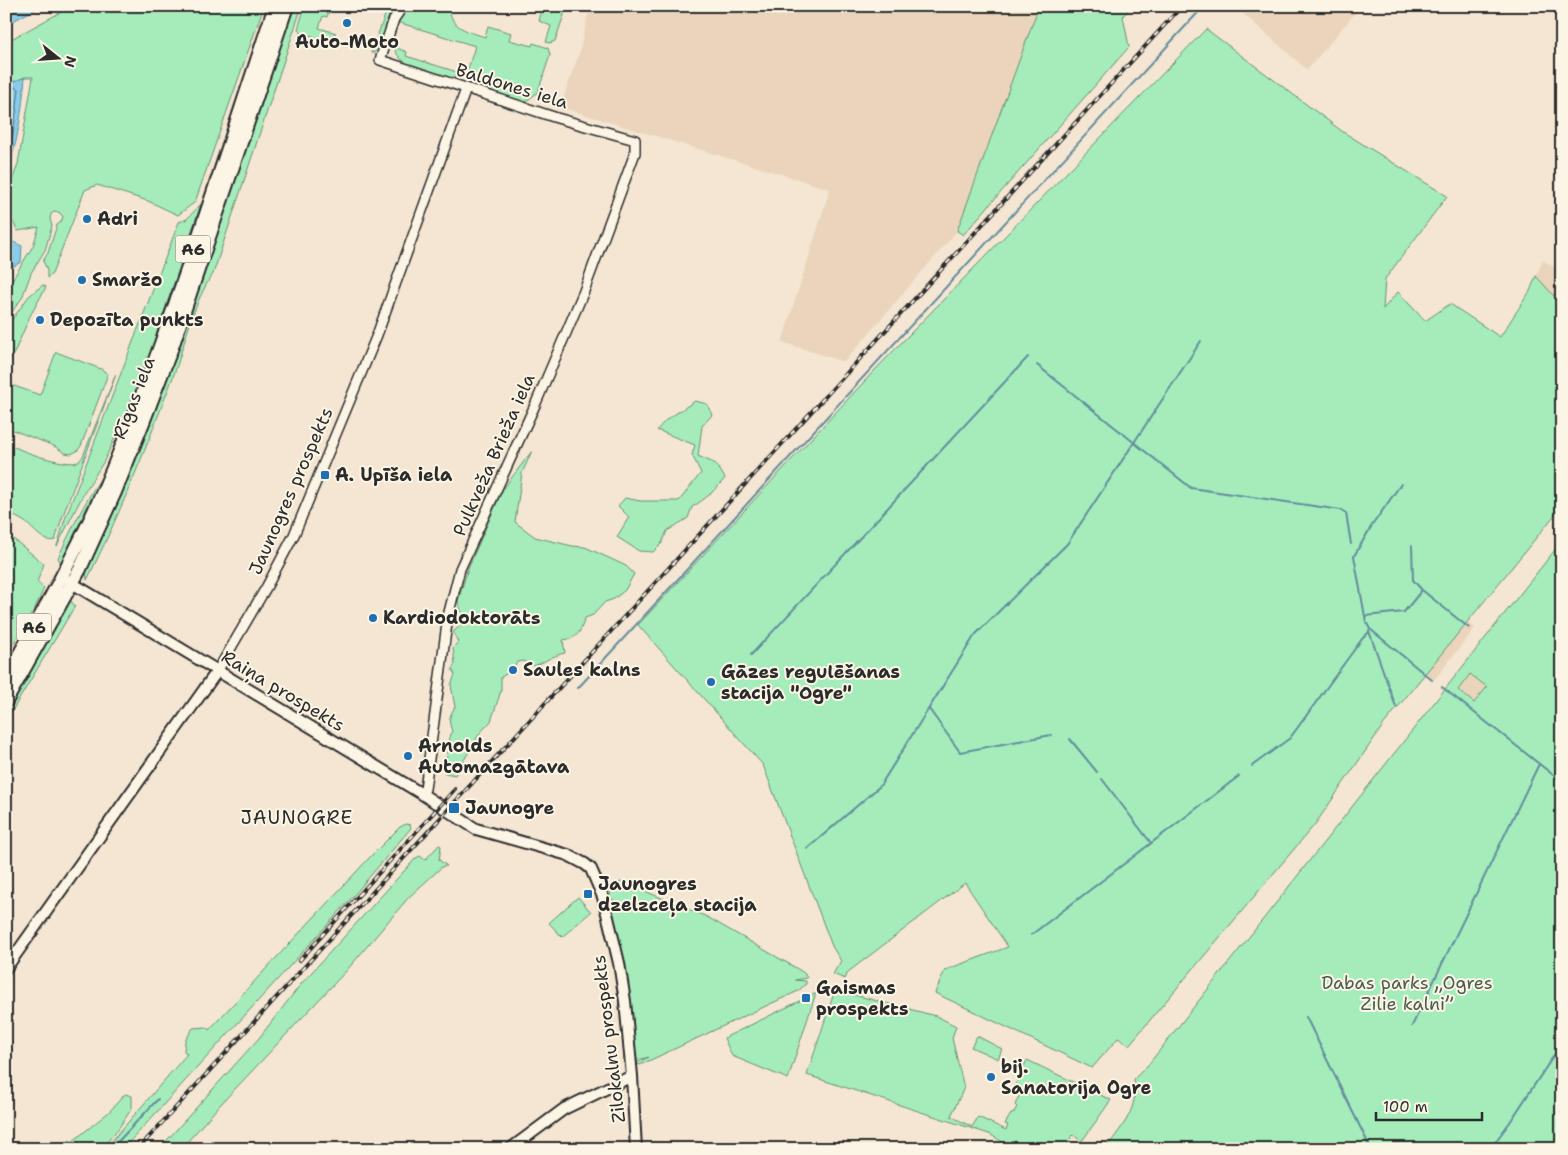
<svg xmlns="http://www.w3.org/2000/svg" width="1568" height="1155" font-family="'Shantell Sans',sans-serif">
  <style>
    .built { fill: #ead4bb }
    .green { fill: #a4edbb; stroke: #688c73; fill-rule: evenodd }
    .water { fill: #88cde9; stroke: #638c9d }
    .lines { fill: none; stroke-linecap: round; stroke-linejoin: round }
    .shore { stroke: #506c77; stroke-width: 1 }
    .stream { stroke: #638c9d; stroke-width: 2 }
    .minor-casing { stroke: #2b2b2b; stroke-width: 12 }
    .major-casing { stroke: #2b2b2b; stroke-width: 14 }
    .highway-casing { stroke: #2b2b2b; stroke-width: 16 }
    .minor { stroke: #fcf5e5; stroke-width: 9 }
    .major { stroke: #fcf5e5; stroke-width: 10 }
    .highway { stroke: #fcf5e5; stroke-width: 12 }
    .rail-casing { stroke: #2b2b2b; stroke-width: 4 }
    .rail { stroke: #fcf5e5; stroke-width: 2; stroke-dasharray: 5.5; stroke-linecap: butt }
    .poi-dot { fill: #1f6fb2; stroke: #fcf5e5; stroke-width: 2 }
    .labels { text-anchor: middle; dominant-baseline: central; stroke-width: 4; stroke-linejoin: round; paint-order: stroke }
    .shield { fill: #fcf5e5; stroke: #6a6863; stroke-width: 1 }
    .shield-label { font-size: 16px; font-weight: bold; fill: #2b2b2b }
    .poi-label { font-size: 18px; font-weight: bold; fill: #2b2b2b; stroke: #fcf5e5; text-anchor: start }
    .street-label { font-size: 18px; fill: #2b2b2b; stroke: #fcf5e5 }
    .park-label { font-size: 18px; fill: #495c4f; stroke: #fcf5e5 }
    .neighbourhood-label { font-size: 19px; letter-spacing: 1px; fill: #2b2b2b; stroke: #fcf5e5 }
  </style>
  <rect width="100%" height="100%" fill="#f4e6d2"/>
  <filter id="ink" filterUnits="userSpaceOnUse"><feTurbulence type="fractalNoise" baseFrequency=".02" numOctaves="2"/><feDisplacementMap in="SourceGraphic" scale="10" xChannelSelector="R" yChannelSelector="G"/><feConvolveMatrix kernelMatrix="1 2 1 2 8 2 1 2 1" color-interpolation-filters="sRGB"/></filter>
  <g filter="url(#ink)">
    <!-- built -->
    <path class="built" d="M 590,6 L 1039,6 L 957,231 L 844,362 L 782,342 L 830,189 L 560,107 L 580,51 Z
      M 1235,6 L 1361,6 L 1307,70 Z
      M 1543,260 L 1562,273 L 1562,305 L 1536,276 Z
      M 1429,591 L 1475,628 L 1434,680 L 1388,643 Z
      M 1470,674 L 1487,687 L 1474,703 L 1458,690 Z"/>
    <!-- green -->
    <path class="green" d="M 72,6 L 264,6 L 195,202 L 178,215 L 148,201 L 97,185 L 85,190 L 52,274 L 47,278 L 47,270 L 43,261 L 48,253 L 57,225 L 61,222 L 63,217 L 60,213 L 56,211 L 51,214 L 50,219 L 52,226 L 45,250 L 31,273 L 22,298 L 6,320 L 6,290 L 33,246 L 39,227 L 18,231 L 9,215 L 7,195 L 18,164 L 33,77 L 25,77 L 6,85 L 6,42 Z
      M 292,6 L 302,6 L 213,274 C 193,301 185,345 173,377 C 147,446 120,514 87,580 L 86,572 L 89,560 Z
      M 305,6 L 331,6 L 327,17 L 323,16 L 319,28 L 336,33 L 327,40 L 301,33 L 298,29 Z
      M 375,6 L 398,6 L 387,21 L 382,41 L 374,53 L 371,53 L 387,10 Z
      M 409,6 L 449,6 C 450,28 467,31 485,37 L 488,26 L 511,33 L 509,40 L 532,46 L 533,43 L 548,48 L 550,55 L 538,92 L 524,103 L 481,89 L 479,82 L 466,76 L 475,46 L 397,22 Z
      M 543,6 L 567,6 L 555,41 L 550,43 L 546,42 L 551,26 L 539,21 Z
      M 1039,6 L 1132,6 L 1123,16 L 1129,47 L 963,235 L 957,231 Z
      M 1206,29 L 1343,132 L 1447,196 L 1385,279 L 1383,309 L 1398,292 L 1425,321 L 1450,304 L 1500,337 L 1530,291 L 1536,276 L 1562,305 L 1562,506 L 1384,724 L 1316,823 L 1129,1045 L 1118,1038 L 1092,1068 L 935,993 L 945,970 L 1008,947 L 965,883 L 848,972 L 845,979 L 833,974 L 841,961 L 832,946 L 763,765 L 638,625 L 875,370 Z
      M 394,47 L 407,52 L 406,56 L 457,72 L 454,80 C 435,74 400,70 394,47 Z
      M 201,204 L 137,391 L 104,461 L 84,493 L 57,546 L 65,519 L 179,222 L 187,219 Z
      M 43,285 L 46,287 L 30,316 L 6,372 L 6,328 L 29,296 Z
      M 56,352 L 101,369 L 108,374 L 81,446 L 77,451 L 71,454 L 65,453 L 54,446 L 13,430 L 6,430 L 6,396 L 11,385 L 40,395 Z
      M 116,374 L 62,518 L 55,540 C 44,544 33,528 25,522 C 19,518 12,515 6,512 L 6,443 C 23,452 55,463 74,463 C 78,462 81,460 83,456 Z
      M 695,401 L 707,404 L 712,415 L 702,426 L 698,456 L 716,464 L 725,478 C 717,489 703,501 692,507 L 688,518 L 667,531 L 662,543 L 653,552 L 639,551 L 617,537 L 629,517 L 618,506 L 625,498 L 640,501 L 679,501 L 701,473 L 692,455 L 695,445 L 657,430 L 666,420 Z
      M 532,451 L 522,473 L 515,522 L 535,537 L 572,546 L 585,547 L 626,566 L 634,574 L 625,590 L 614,599 L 605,602 L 593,615 L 585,618 C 580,632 579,638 563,640 L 565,653 C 553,655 545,662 534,666 L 523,661 L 517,662 L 513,670 L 501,677 L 501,691 L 491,721 L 480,733 L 455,775 L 445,773 C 443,760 446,763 448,752 C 449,744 449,739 452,731 C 448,721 449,716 455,707 L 451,685 L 455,675 L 452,669 L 455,664 L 453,648 L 458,642 L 453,632 L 465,622 L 458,601 L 468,568 L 503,489 Z
      M 101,478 L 61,563 L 58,558 C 71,530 84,503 101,478 Z
      M 6,533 L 44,564 L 37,582 L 44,588 L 35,608 L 6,656 Z
      M 1562,541 L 1562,1149 L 1106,1149 C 1123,1124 1139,1110 1134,1079 L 1148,1065 ZM 1470,674 L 1487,687 L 1474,703 L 1458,690 Z
      M 70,600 L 75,606 L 6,721 L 6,713 Z
      M 406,824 L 410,825 L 411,828 L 349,901 L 134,1137 L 123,1149 L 105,1149 L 187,1054 L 184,1051 L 185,1041 L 193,1028 L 207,1027 L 209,1030 L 372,855 L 400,827 Z
      M 439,845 L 441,846 L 439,860 L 447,866 L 443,866 L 409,897 L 347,970 L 219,1106 L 181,1149 L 159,1149 L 259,1038 L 301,984 L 416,858 L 420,856 L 425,860 Z
      M 620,882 L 628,884 L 707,917 L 796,968 L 804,973 L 807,978 L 795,980 L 806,981 L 806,984 L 798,991 L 640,1065 L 636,1063 L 649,1057 L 634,1061 L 609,901 L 614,902 L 615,901 L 609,898 L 611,891 Z
      M 578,897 L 591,912 L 562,937 L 549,923 Z
      M 835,990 L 936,1016 L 956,1026 L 952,1038 L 964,1088 L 951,1116 L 972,1127 L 978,1117 L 1006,1130 L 1008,1125 L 1005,1124 L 1011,1114 L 1013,1114 L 1017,1107 L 1015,1105 L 1020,1094 L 1013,1089 L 1027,1060 L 1111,1100 L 1082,1141 L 1073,1135 L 1065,1149 L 1015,1149 L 989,1134 L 807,1075 Z
      M 816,993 L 788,1079 L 732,1056 L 724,1038 Z
      M 977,1036 L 1002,1049 L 998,1059 L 971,1047 Z
      M 125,1094 L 132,1096 L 132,1108 L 118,1129 L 103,1147 L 103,1149 L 62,1149 L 70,1140 L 72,1142 L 109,1112 Z"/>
    <!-- water -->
    <path class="water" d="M 6,6 L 41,6 L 6,25 Z
      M 25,77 C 22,111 18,143 6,175 L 6,85 Z
      M 6,232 L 7,239 L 22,246 L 21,262 L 6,271 Z"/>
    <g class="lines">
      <!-- shore -->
      <path class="shore" d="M 6,90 L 16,87 L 19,89 C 16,113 14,138 6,161"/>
      <!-- stream -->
      <path class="stream" d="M 1037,365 L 1191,488 L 1341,510 L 1346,513 L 1351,544
        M 1401,484 L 1371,527 L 1354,556 L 1366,622 L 1370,629 L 1432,680
        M 1412,546 L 1413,580 L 1422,590 L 1469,628
        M 1365,616 L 1404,612 L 1422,590
        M 1369,631 L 1396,707
        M 751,655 L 1028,357
        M 1442,687 L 1562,782
        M 198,688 L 207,675
        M 578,688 L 1204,6
        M 929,709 L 960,752 L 1051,735
        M 1070,739 L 1097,772
        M 1252,766 L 1290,738 L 1362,639 L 1369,632
        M 1102,779 L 1151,843
        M 807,849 L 880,786 L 975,635 L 1067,544 L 1201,341
        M 1031,935 L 1239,776
        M 1306,1017 L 1371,1149
        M 1412,1026 L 1539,764
        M 111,1149 L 158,1099
        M 1490,1149 L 1510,1122 L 1562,1043"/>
      <!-- minor casing -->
      <g class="minor-casing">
        <path id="minor" d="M 403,6 L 394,19 L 380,60 L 557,118 L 635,140 L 635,153 L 584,291 L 536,403 L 460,569 L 448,616 L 425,789 L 422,794
          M 218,670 L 267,586 L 294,535 L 377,335 L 466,89"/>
      </g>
      <!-- major casing -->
      <g class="major-casing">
        <path id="major" d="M 67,580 L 422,794 L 476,829 L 568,855 L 585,864 L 591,869 L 603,897 L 619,963 L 625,1001 L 632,1076 L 636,1149
          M 6,968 L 218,670
          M 510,1149 L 564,1109 L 632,1076"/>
      </g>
      <!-- highway casing -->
      <g class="highway-casing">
        <path id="highway" d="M 6,678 C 41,616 76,553 105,487 C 171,331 221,167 275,6
          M 6,701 L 80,569 L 115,492 L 144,420 L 172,347 L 287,6"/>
      </g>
      <!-- minor -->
      <use href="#minor" class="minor"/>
      <!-- major -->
      <use href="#major" class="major"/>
      <!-- highway -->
      <use href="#highway" class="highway"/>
      <!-- rail casing -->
      <g class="rail-casing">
        <path id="rail" d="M 299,961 L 455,789
          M 138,1149 L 1182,6"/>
      </g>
      <!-- rail -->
      <use href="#rail" class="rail"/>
    </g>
  </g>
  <!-- markers -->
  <g class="poi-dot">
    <circle cx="347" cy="23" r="5"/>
    <circle cx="87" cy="219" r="5"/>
    <circle cx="82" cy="280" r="5"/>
    <circle cx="40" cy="320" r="5"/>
    <rect x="320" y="470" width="10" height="10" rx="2.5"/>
    <circle cx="373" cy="618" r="5"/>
    <circle cx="513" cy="670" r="5"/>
    <circle cx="711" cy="682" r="5"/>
    <circle cx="408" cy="756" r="5"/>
    <rect x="448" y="802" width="12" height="12" rx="2.5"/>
    <rect x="583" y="889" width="10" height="10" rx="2.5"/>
    <rect x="801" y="993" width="10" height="10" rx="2.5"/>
    <circle cx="991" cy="1077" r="5"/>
  </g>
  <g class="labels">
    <!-- shield labels -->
    <g class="shield">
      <rect x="175.5" y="235.5" width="35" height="27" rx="4"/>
      <rect x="16.5" y="613.5" width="35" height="27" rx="4"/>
    </g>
    <g class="shield-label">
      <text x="193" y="249">A6</text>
      <text x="34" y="627">A6</text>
    </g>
    <!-- poi labels -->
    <g class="poi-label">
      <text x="347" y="42" text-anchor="middle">Auto-Moto</text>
      <text x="97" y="219">Adri</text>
      <text x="92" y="280">Smaržo</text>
      <text x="50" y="320">Depozīta punkts</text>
      <text x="335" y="475">A. Upīša iela</text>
      <text x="383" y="618">Kardiodoktorāts</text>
      <text x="523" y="670">Saules kalns</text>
      <text x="721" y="672">Gāzes regulēšanas<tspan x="721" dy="21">stacija "Ogre"</tspan></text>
      <text x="418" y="746">Arnolds<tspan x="418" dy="21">Automazgātava</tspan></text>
      <text x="465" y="808">Jaunogre</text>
      <text x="598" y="884">Jaunogres<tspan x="598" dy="21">dzelzceļa stacija</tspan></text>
      <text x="816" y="988">Gaismas<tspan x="816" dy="21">prospekts</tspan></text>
      <text x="1001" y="1067">bij.<tspan x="1001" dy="21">Sanatorija Ogre</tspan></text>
    </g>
    <!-- street labels -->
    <g class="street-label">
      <text transform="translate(512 86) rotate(17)">Baldones iela</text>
      <text transform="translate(134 398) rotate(-69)">Rīgas iela</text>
      <text transform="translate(494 455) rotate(-66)">Pulkveža Brieža iela</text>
      <text transform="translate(291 491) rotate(-66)">Jaunogres prospekts</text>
      <text transform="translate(283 691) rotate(31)">Raiņa prospekts</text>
      <text transform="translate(609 1039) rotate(-97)">Zilokalnu prospekts</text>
    </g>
    <!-- park labels -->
    <g class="park-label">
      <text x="1407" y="983">Dabas parks „Ogres<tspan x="1407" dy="21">Zilie kalni”</tspan></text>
    </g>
    <!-- neighbourhood labels -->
    <g class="neighbourhood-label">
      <text x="297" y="817">JAUNOGRE</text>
    </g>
  </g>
  <!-- margin -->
  <rect width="1568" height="1155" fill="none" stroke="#fcf5e5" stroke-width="25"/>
  <rect x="12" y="12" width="1543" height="1130" fill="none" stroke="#2b2b2b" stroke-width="2" filter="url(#ink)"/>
  <!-- north arrow -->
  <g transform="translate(58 58) rotate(107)" stroke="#fcf5e5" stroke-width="4" paint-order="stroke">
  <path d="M0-4L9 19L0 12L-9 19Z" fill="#2b2b2b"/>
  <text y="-8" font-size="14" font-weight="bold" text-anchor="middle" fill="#2b2b2b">N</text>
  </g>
  <!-- scale -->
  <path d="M1376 1112v8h106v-8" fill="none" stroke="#2b2b2b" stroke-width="2.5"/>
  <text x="1383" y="1112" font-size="15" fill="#2b2b2b" stroke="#fcf5e5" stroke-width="4" paint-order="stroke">100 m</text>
</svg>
